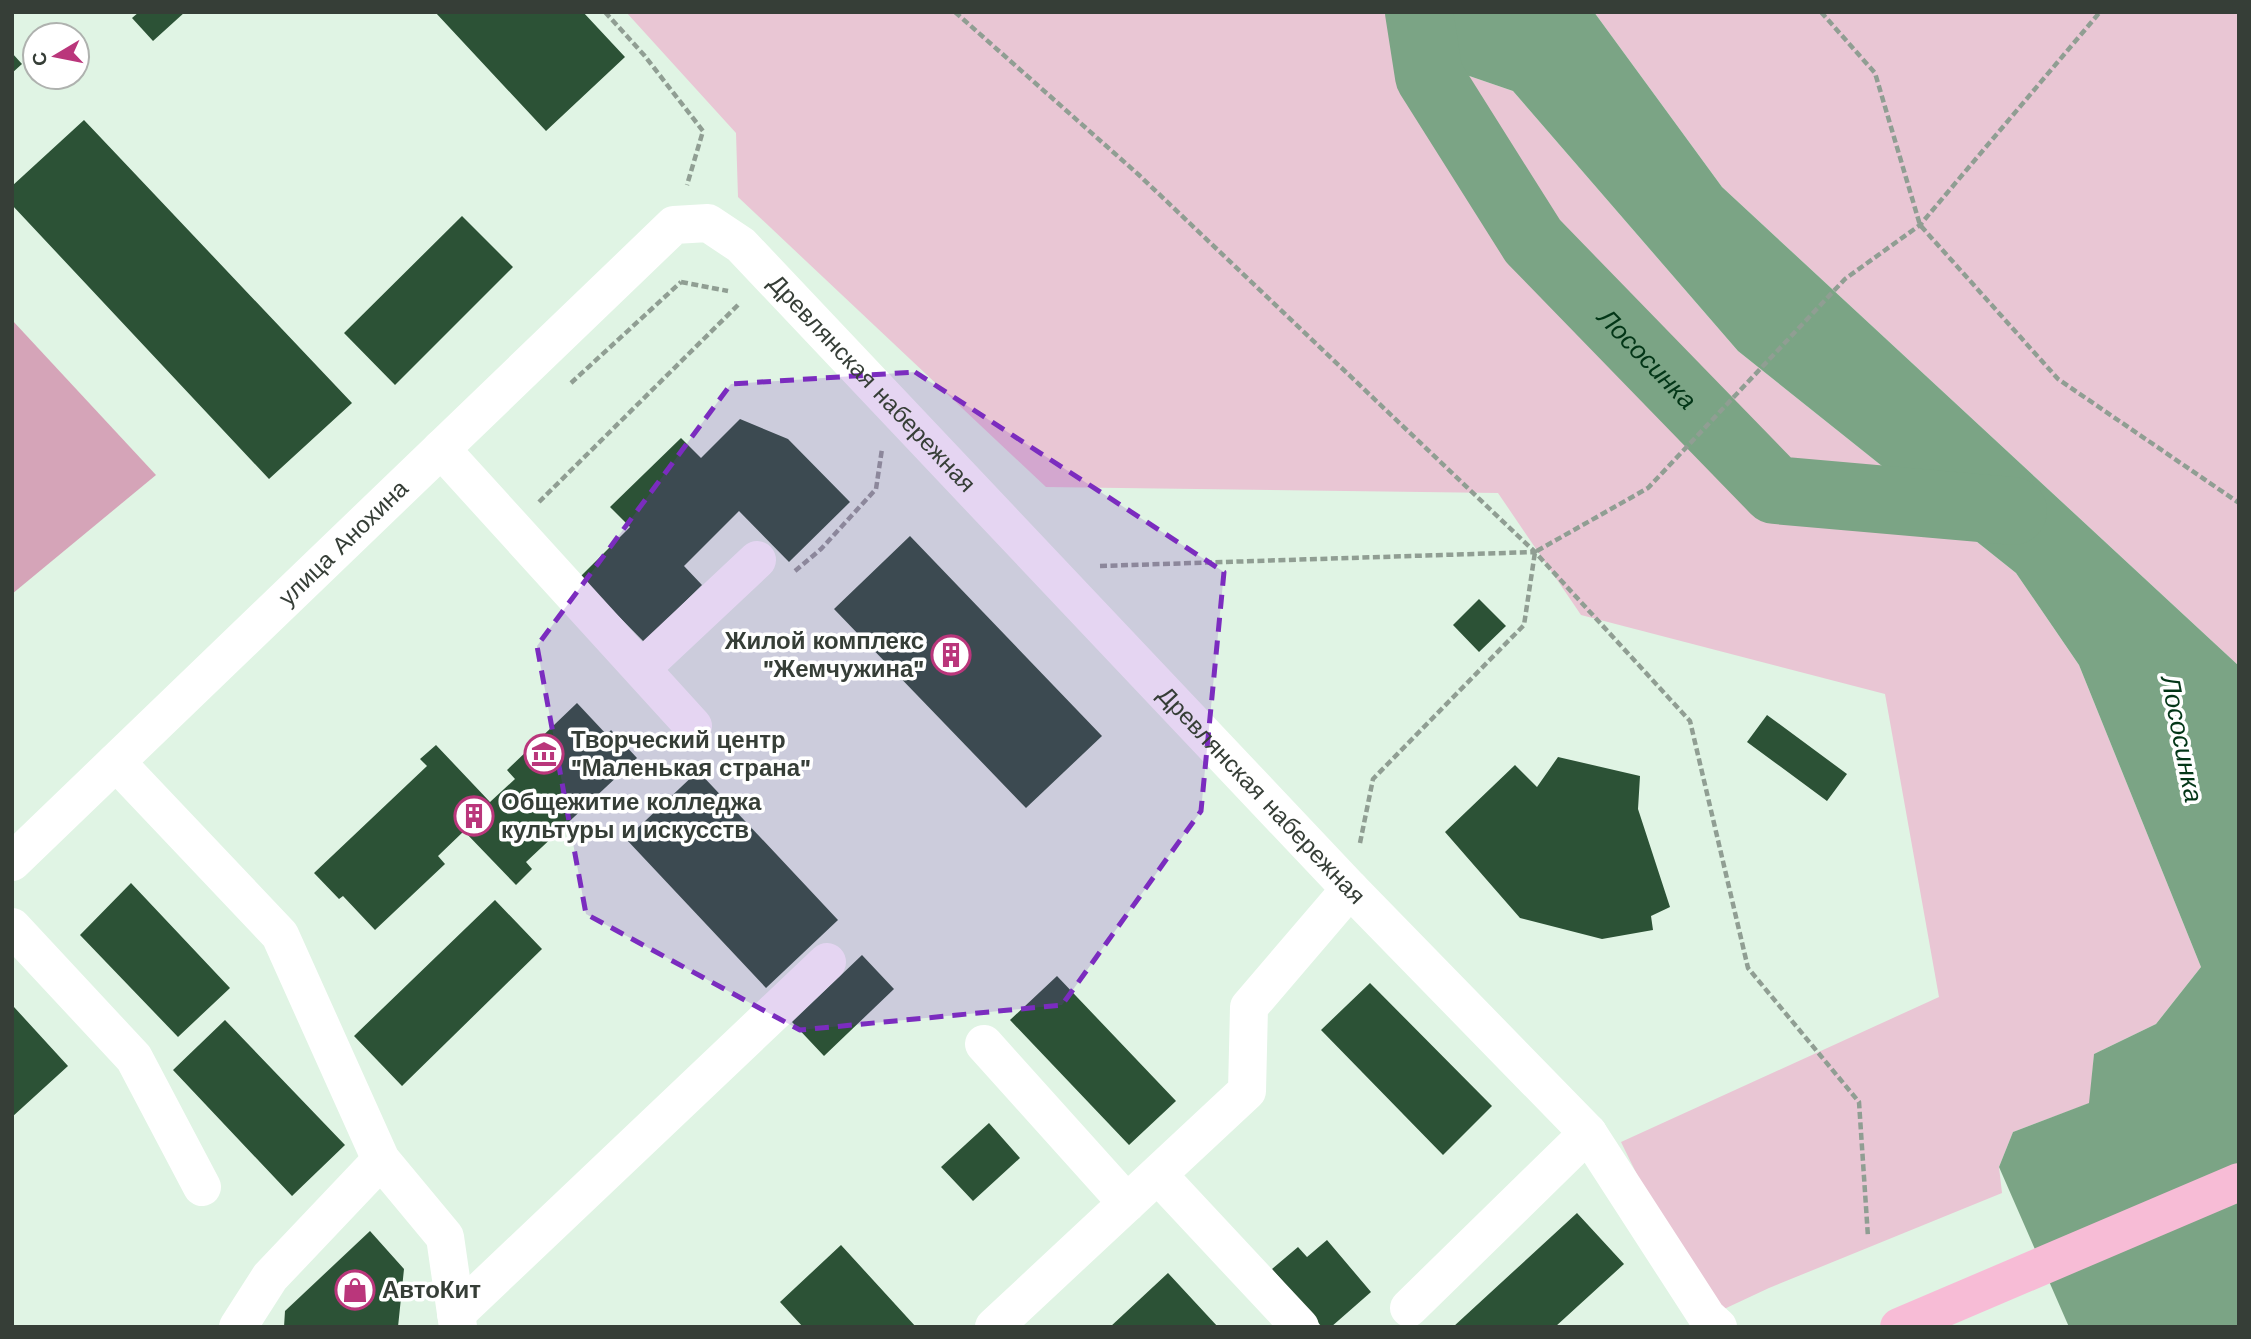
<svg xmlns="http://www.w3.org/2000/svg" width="2251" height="1339" font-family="'Work Sans',sans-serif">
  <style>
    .green { fill: #e9c6d4 }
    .forest { fill: #d5a4b8 }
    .water { fill: #7ba485 }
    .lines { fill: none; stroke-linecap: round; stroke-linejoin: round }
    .river { stroke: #7ba485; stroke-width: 68 }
    .building { fill: #2c5236 }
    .path { stroke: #909e93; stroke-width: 4.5; stroke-dasharray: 7 3.5; stroke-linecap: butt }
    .minor { stroke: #fff; stroke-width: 38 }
    .major { stroke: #f7bcd6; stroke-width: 38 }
    .marked { fill: #7b2cbf; fill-opacity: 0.2; stroke: #7b2cbf; stroke-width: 5; stroke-dasharray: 14 9; stroke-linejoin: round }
    .labels { text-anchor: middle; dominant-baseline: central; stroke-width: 7; stroke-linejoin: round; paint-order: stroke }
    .street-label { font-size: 24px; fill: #363e37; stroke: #fff }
    .poi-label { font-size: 24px; font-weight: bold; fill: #363e37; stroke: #fff; text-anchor: start }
    .water-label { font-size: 26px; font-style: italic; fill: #033617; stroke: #fff }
  </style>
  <rect width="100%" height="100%" fill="#e0f4e4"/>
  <!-- green -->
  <path class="green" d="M 626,12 L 1385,12 L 1429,75 L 1446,68 L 1513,91 L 1738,351 L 2016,573 L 2079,665 L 2201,967 L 2156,1024 L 2094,1054 L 2090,1103 L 2013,1132 L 1999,1167 L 2002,1193 L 1769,1288 L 1707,1317 L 1621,1142 L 1939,997 L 1885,694 L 1581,615 L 1498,493 L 1046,487 L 738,197 L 736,133 Z
    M 1594,12 L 2239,12 L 2239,666 L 1722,187 Z"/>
  <!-- forest -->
  <path class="forest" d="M 12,320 L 156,475 L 12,594 Z"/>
  <!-- water -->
  <path class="water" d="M 1385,12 L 1594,12 L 1722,187 L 2239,666 L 2239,1327 L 2069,1327 L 1999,1167 L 2013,1132 L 2089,1103 L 2094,1054 L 2156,1024 L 2201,967 L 2079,665 L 2016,573 L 1738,351 L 1513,91 L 1446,68 L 1429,76 Z"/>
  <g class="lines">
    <!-- river -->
    <path class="river" id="s1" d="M 1419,12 L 1429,76 L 1533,241 L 1775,490 L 2013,511"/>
  </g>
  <!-- building -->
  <path class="building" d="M 139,12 L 185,12 L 153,41 L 132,18 Z
    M 435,12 L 583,12 L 625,57 L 546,131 Z
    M 12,53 L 22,64 L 12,73 Z
    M 84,120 L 352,403 L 269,479 L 12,205 L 12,186 Z
    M 462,216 L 513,267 L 395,385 L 344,333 Z
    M 740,419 L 788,439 L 850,502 L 789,562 L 739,511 L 684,566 L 702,585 L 644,642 L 580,577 L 630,527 L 610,507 L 681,438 L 701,458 Z
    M 910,536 L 1102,736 L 1026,808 L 834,609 Z
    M 1479,599 L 1506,626 L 1479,652 L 1453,625 Z
    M 577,703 L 607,735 L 611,730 L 637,758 L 526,862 L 532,869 L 516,885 L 464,831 L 438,856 L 445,864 L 375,930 L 343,896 L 339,899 L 314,873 L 427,766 L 420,759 L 436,745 L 490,802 L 515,779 L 507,770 Z
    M 1767,715 L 1847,774 L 1827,801 L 1747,742 Z
    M 1558,757 L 1640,776 L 1638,809 L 1670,907 L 1651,916 L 1653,930 L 1602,939 L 1520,918 L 1445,832 L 1515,765 L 1537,787 Z
    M 698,771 L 838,920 L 766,988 L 626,839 Z
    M 131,883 L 230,988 L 178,1037 L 80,935 Z
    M 495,900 L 542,949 L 402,1086 L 354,1036 Z
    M 862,955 L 894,989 L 824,1056 L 792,1022 Z
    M 1057,976 L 1176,1101 L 1129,1145 L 1010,1020 Z
    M 1370,983 L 1492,1106 L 1443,1155 L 1321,1030 Z
    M 14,1007 L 68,1066 L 12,1117 L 12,1008 Z
    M 225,1020 L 345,1145 L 292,1196 L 173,1070 Z
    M 989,1123 L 1020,1158 L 973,1201 L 941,1167 Z
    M 1577,1213 L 1624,1264 L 1555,1327 L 1453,1327 Z
    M 370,1231 L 404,1269 L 398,1327 L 284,1327 L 285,1311 Z
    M 1327,1240 L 1371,1292 L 1331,1327 L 1322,1327 L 1272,1269 L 1298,1247 L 1307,1257 Z
    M 841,1245 L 916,1327 L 803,1327 L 780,1302 Z
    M 1168,1273 L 1218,1327 L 1110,1327 Z"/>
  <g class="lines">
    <!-- path -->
    <path class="path" d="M 605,12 L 644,55 L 703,131 L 687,185
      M 955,12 L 1139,175 L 1535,552 L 1690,721 L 1748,968 L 1859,1102 L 1868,1237
      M 1821,12 L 1875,73 L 1920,225 L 2058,379 L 2239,503
      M 681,282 L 728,291
      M 571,383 L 681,282
      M 539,502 L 740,303
      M 1100,566 L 1535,552
      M 795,571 L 821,549 L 876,489 L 882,449
      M 1360,843 L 1373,779 L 1524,625 L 1535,552 L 1648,488 L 1845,279 L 1920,225 L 2100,12"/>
    <!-- minor -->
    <g class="minor">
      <path d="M 441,449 L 693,726"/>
      <path d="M 642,668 L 757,560"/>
      <path d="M 116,762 L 280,935 L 381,1160 L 445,1237 L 458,1327"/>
      <path id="s2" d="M 12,862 L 674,225 L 708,223 L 741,245 L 1350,889 L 1588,1133 L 1707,1317 L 1718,1327"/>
      <path d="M 12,927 L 134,1058 L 202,1187"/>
      <path d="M 984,1044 L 1127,1203"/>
      <path d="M 1158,1175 L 1300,1327"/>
      <path d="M 1409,1308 L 1588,1133"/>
      <path d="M 456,1314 L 827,962"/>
      <path d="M 238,1327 L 270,1277 L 381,1160"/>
      <path d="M 994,1327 L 1247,1091 L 1249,1007 L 1350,889"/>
    </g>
    <!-- major -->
    <path class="major" d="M 1899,1327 L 2239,1182"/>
  </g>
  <!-- marked area -->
  <path class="marked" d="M 915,372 L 1224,572 L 1201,811 L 1062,1005 L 800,1030 L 586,914 L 537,646 L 731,384 Z"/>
  <!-- icons -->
  <defs>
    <g id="building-ring" transform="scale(2.0125)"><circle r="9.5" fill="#fff" stroke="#ba367b" stroke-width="1.5"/><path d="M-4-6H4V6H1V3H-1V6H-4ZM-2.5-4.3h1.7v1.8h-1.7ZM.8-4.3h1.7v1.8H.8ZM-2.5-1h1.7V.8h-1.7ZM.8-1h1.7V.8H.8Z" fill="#ba367b"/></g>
    <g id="museum-ring" transform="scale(2.0125)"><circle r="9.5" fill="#fff" stroke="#ba367b" stroke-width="1.5"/><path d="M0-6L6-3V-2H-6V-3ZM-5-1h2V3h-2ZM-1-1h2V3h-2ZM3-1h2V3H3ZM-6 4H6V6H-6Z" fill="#ba367b"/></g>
    <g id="shop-ring" transform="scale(2.0125)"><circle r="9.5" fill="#fff" stroke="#ba367b" stroke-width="1.5"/><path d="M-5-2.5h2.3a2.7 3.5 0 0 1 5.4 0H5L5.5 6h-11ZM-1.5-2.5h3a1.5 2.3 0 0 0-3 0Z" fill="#ba367b"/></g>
  </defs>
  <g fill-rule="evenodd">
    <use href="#building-ring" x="951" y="655"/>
    <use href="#museum-ring" x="544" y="754"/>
    <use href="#building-ring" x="474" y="816"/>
    <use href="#shop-ring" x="355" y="1290"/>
  </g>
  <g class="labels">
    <!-- street labels -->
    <g class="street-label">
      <text stroke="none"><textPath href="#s2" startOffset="1183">Древлянская набережная</textPath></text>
      <text stroke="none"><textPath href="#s2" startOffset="460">улица Анохина</textPath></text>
      <text stroke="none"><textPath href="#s2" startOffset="1750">Древлянская набережная</textPath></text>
    </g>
    <!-- poi labels -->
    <g class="poi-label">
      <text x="924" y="641" text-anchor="end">Жилой комплекс<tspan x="924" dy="28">"Жемчужина"</tspan></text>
      <text x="571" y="740">Творческий центр<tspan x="571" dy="28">"Маленькая страна"</tspan></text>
      <text x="501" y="802">Общежитие колледжа<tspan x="501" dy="28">культуры и искусств</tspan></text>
      <text x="382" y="1290">АвтоКит</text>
    </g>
    <!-- water labels -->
    <g class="water-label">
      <text stroke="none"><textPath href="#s1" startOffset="424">Лососинка</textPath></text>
      <text transform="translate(2182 739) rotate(79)">Лососинка</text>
    </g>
  </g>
  <!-- border -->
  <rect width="2251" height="1339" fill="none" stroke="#363e37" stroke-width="28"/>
  <!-- north arrow -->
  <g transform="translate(56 56) rotate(260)"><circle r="33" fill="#ffffff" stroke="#afb2af" stroke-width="2"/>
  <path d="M0-5L12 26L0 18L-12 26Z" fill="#ba367b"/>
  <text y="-10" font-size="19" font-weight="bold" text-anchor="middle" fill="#363e37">С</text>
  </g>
</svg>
